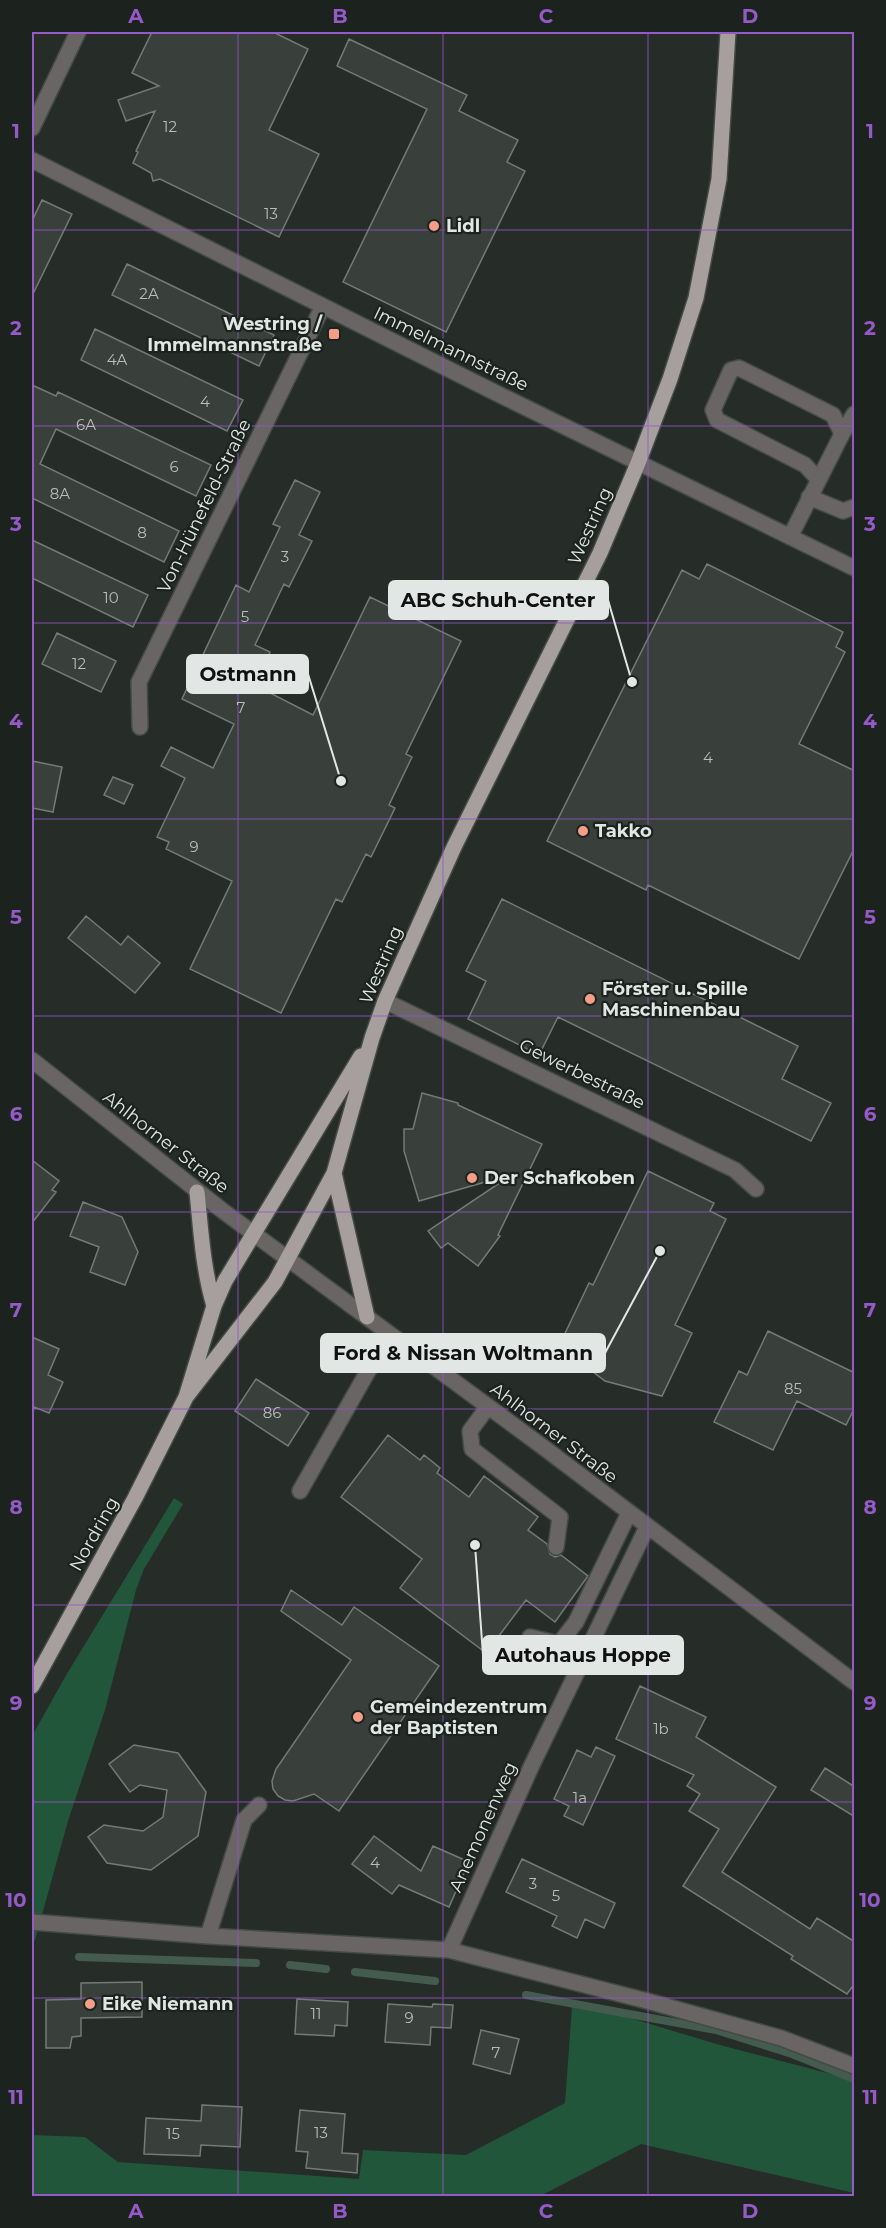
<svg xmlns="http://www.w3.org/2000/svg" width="886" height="2228" font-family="Montserrat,sans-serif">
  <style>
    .green { fill: #21563b }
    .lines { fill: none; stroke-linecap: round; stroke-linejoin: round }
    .stream { stroke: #445b50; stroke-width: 8 }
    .building { fill: #39403c; stroke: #747b77; stroke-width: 1.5 }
    .minor-casing { stroke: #444a46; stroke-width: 18 }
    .major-casing { stroke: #444a46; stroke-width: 18 }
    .minor { stroke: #696564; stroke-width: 15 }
    .major { stroke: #a79f9d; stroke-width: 15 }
    .grid { fill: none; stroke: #955ac8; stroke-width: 1.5; stroke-opacity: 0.55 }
    .poi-dot { fill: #f49e88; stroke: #1c231f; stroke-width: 2 }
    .labels { text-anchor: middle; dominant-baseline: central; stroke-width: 4.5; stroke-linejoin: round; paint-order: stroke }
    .number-label { font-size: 15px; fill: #b8bcba }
    .poi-label { font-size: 18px; font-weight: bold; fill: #e2e6e4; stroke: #1c231f; text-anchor: start }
    .street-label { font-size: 18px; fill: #e2e6e4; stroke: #1c231f }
    .leader { fill: none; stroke: #e2e6e4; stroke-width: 2 }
    .callout-dot { fill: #e2e6e4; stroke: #1c231f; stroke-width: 2 }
    .callout { fill: #e2e6e4; stroke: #e2e6e4; stroke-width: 2 }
    .callout-label { font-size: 20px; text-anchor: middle; font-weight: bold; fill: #111 }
    .neatline { fill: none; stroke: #955ac8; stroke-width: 2 }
    .grid-label { font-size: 20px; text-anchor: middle; font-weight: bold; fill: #955ac8 }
  </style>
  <rect width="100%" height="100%" fill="#262c28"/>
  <!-- green -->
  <path class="green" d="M 174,1498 L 183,1504 L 144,1569 L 136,1590 L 105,1710 L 68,1821 L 35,1940 L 32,1942 L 32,1736 L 65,1677 Z
    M 587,2005 L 720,2045 L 854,2080 L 854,2193 L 641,2144 L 540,2196 L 32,2196 L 32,2135 L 85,2137 L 118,2162 L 359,2179 L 363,2150 L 466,2155 L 565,2103 L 572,2007 Z"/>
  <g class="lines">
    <!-- stream -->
    <path class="stream" d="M 79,1957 L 256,1963
      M 290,1965 L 326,1969
      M 355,1972 L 435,1981
      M 526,1995 L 716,2030 L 792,2054 L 854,2079"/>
  </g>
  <!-- building -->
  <path class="building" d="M 152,32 L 273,32 L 308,49 L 269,130 L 319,154 L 279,237 L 160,179 L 153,181 L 151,173 L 133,163 L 138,152 L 136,151 L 155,111 L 126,121 L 118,100 L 159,86 L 132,73 Z
    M 349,39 L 467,95 L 459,111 L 518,140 L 507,162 L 525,171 L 446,332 L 343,282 L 427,109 L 337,66 Z
    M 42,200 L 72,214 L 32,296 L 32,221 Z
    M 127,264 L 274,335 L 259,366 L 112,295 Z
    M 95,329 L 243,400 L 227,431 L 81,360 Z
    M 32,385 L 56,396 L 58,392 L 211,465 L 196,496 L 56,429 L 40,464 L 179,531 L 164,562 L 32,498 Z
    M 295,480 L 320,492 L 299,535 L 312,541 L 289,587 L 284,584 L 255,645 L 270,652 L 256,682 L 272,689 L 270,693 L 313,715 L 370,597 L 461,641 L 406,754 L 412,757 L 389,805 L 395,808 L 371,857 L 366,854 L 342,902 L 336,899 L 281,1013 L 190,969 L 232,881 L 166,849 L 169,842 L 157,837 L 185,778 L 161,766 L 171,747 L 213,768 L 234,724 L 182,699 L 236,585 L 249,592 L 280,527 L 273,524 Z
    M 32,540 L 148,595 L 133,627 L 32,578 Z
    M 707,564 L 843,632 L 836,647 L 845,652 L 799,744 L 855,771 L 855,847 L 799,959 L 648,885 L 646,890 L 547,841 L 682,570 L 699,579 Z
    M 57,633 L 116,661 L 101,692 L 42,664 Z
    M 32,761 L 62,767 L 53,812 L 32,808 Z
    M 113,777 L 133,785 L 124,804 L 104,795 Z
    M 502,899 L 798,1046 L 782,1079 L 831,1103 L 811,1141 L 558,1017 L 539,1055 L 468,1019 L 486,981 L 466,971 Z
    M 86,916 L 121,945 L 128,936 L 160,963 L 135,993 L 68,938 Z
    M 422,1093 L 458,1103 L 458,1105 L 542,1144 L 498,1235 L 500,1236 L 478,1266 L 448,1243 L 441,1248 L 428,1231 L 513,1174 L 419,1201 L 404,1151 L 404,1129 L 413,1129 Z
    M 32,1160 L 59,1181 L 52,1190 L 56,1192 L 32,1223 Z
    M 648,1171 L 714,1203 L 710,1211 L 726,1219 L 675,1325 L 692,1333 L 662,1396 L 605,1381 L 559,1346 L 589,1283 L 593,1285 Z
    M 83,1202 L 122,1217 L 138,1252 L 125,1285 L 90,1272 L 99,1247 L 70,1236 Z
    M 768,1331 L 855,1373 L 855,1407 L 846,1425 L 797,1401 L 773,1450 L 714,1422 L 739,1371 L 747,1375 Z
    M 32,1337 L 59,1349 L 48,1375 L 63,1382 L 49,1413 L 34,1407 L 32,1414 Z
    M 256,1379 L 309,1413 L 288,1446 L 235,1411 Z
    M 388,1435 L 420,1460 L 424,1455 L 440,1468 L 437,1473 L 469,1497 L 484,1476 L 538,1517 L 528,1530 L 547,1544 L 550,1554 L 555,1557 L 561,1555 L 588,1576 L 555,1622 L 526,1600 L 486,1653 L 400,1588 L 422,1559 L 341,1497 Z
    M 291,1590 L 342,1625 L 354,1607 L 439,1666 L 339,1811 L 314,1794 L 293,1801 L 285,1800 L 278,1796 L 273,1789 L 272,1781 L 276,1769 L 351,1660 L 281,1611 Z
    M 640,1686 L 706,1717 L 696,1737 L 776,1787 L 722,1872 L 810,1929 L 817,1918 L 855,1942 L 855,1983 L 847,1994 L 791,1959 L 793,1956 L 683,1886 L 719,1829 L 689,1811 L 700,1794 L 687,1786 L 694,1775 L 616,1739 Z
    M 134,1745 L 178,1753 L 206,1792 L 198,1836 L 151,1870 L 107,1863 L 88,1837 L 104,1825 L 143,1831 L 163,1817 L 167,1790 L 140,1785 L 130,1792 L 109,1764 Z
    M 596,1747 L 615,1756 L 583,1825 L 564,1816 L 569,1806 L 554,1799 L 577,1750 L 591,1757 Z
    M 825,1768 L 855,1787 L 855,1817 L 811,1790 Z
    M 374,1836 L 421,1871 L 433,1846 L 469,1862 L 449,1907 L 399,1885 L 392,1894 L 352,1864 Z
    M 522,1859 L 615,1903 L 604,1928 L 585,1919 L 577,1938 L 552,1926 L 557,1916 L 506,1892 Z
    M 142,1982 L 142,2017 L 81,2018 L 81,2036 L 72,2037 L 70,2048 L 46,2048 L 46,2000 L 81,1999 L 81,1983 Z
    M 297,1999 L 348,2002 L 347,2026 L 335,2025 L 334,2036 L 295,2034 Z
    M 388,2004 L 432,2007 L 433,2004 L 453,2005 L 451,2028 L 431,2027 L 430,2045 L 385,2042 Z
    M 481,2030 L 519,2039 L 510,2074 L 473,2064 Z
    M 202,2105 L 242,2107 L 240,2147 L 201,2145 L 200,2156 L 144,2154 L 146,2118 L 201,2121 Z
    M 300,2110 L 345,2114 L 342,2153 L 358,2154 L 357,2173 L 306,2168 L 308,2152 L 296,2151 Z"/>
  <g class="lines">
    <!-- minor casing -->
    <g class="minor-casing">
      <path id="minor" d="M 32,128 L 78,32
        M 32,160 L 496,393 L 854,568
        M 842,434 L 854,414
        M 809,497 L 843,511 L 854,507
        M 790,537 L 842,434 L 833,415 L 739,368 L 731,370 L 713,410 L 717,420 L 805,465 L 818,479
        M 140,727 L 139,682 L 323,306
        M 385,1001 L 735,1170 L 756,1189
        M 32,1060 L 223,1211 L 543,1447 L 854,1682
        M 487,1408 L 470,1431 L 472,1449 L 560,1517 L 556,1547
        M 300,1491 L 389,1334
        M 530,1637 L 559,1644 L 576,1622 L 629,1513
        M 32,1922 L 208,1936 L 449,1950 L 651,2002 L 781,2038 L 854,2066
        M 208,1936 L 244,1820 L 259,1805
        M 449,1950 L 531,1767 L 647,1527"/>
    </g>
    <!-- major casing -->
    <g class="major-casing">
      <path id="major" d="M 334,1173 L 367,1317
        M 197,1192 C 201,1231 203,1269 214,1306
        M 186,1397 L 275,1282 L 334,1173 L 372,1038 L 385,1001 L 454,847 L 600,553 L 638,463 L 670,379 L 696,298 L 719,179 L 728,32
        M 32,1686 L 135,1498 L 186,1397 L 214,1306 L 225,1281 L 361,1056"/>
    </g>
    <!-- minor -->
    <use href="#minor" class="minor"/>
    <!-- major -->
    <use href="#major" class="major"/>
  </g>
  <!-- grid -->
  <path class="grid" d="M 238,32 L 238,2196M 443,32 L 443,2196M 648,32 L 648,2196M 32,230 L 854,230M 32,426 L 854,426M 32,623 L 854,623M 32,819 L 854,819M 32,1016 L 854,1016M 32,1212 L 854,1212M 32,1409 L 854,1409M 32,1605 L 854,1605M 32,1802 L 854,1802M 32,1998 L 854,1998"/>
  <!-- markers -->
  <g class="poi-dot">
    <circle cx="434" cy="226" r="6"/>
    <rect x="328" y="328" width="12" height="12" rx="3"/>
    <circle cx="583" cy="831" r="6"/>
    <circle cx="590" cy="999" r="6"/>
    <circle cx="472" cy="1178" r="6"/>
    <circle cx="358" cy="1717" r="6"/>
    <circle cx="90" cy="2004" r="6"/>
  </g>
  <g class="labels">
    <!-- number labels -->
    <g class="number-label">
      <text x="170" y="126">12</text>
      <text x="271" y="213">13</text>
      <text x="149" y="293">2A</text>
      <text x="117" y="359">4A</text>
      <text x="205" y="401">4</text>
      <text x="86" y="424">6A</text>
      <text x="174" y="466">6</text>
      <text x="60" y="493">8A</text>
      <text x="142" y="532">8</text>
      <text x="285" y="556">3</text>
      <text x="111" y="597">10</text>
      <text x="245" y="616">5</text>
      <text x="79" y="663">12</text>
      <text x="241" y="707">7</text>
      <text x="708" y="757">4</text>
      <text x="194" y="846">9</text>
      <text x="793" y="1388">85</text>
      <text x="272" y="1412">86</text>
      <text x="661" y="1728">1b</text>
      <text x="580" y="1797">1a</text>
      <text x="375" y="1862">4</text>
      <text x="533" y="1883">3</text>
      <text x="556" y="1895">5</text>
      <text x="316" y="2013">11</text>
      <text x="409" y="2017">9</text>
      <text x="496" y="2052">7</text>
      <text x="321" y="2132">13</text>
      <text x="173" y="2133">15</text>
    </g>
    <!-- poi labels -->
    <g class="poi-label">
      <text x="446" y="226">Lidl</text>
      <text x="322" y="324" text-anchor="end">Westring /<tspan x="322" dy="21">Immelmannstraße</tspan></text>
      <text x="595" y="831">Takko</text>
      <text x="602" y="989">Förster u. Spille<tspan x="602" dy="21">Maschinenbau</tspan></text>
      <text x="484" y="1178">Der Schafkoben</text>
      <text x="370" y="1707">Gemeindezentrum<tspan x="370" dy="21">der Baptisten</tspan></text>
      <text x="102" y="2004">Eike Niemann</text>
    </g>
    <!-- street labels -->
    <g class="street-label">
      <text transform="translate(451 349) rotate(26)">Immelmannstraße</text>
      <text transform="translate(204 506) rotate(-64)">Von-Hünefeld-Straße</text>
      <text transform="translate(590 526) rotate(-66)">Westring</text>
      <text transform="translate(381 965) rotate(-67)">Westring</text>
      <text transform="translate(582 1074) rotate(26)">Gewerbestraße</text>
      <text transform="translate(166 1142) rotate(38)">Ahlhorner Straße</text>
      <text transform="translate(554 1433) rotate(37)">Ahlhorner Straße</text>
      <text transform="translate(94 1534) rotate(-61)">Nordring</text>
      <text transform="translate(483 1827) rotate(-66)">Anemonenweg</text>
    </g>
  </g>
  <!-- callouts -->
  <path class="leader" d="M632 682L608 600M341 781L308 674M660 1251L605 1353M475 1545L483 1655"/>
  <g class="callout-dot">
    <circle cx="632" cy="682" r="6"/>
    <circle cx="341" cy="781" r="6"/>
    <circle cx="660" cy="1251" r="6"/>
    <circle cx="475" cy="1545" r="6"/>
  </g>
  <g class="callout">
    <rect x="389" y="581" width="219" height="38" rx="6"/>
    <rect x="187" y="655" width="121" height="38" rx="6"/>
    <rect x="321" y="1334" width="284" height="38" rx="6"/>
    <rect x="483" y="1636" width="200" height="38" rx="6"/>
  </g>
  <g class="callout-label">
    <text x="498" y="607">ABC Schuh-Center</text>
    <text x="248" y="681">Ostmann</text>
    <text x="463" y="1360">Ford &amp; Nissan Woltmann</text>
    <text x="583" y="1662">Autohaus Hoppe</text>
  </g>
  <!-- border -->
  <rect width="886" height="2228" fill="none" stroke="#1c231f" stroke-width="66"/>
  <rect x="33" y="33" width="820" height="2162" class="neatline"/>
  <g class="grid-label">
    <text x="136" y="23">A</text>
    <text x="340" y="23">B</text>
    <text x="546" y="23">C</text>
    <text x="750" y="23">D</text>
    <text x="16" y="138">1</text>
    <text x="870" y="138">1</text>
    <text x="16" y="335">2</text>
    <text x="870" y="335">2</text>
    <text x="16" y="531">3</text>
    <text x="870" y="531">3</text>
    <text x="16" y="728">4</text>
    <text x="870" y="728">4</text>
    <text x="16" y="924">5</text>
    <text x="870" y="924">5</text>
    <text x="16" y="1121">6</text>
    <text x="870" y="1121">6</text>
    <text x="16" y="1317">7</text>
    <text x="870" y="1317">7</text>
    <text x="16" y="1514">8</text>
    <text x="870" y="1514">8</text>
    <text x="16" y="1710">9</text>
    <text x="870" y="1710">9</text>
    <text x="16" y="1907">10</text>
    <text x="870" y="1907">10</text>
    <text x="16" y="2104">11</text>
    <text x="870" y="2104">11</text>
    <text x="136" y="2218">A</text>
    <text x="340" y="2218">B</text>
    <text x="546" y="2218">C</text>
    <text x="750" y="2218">D</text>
  </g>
</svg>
